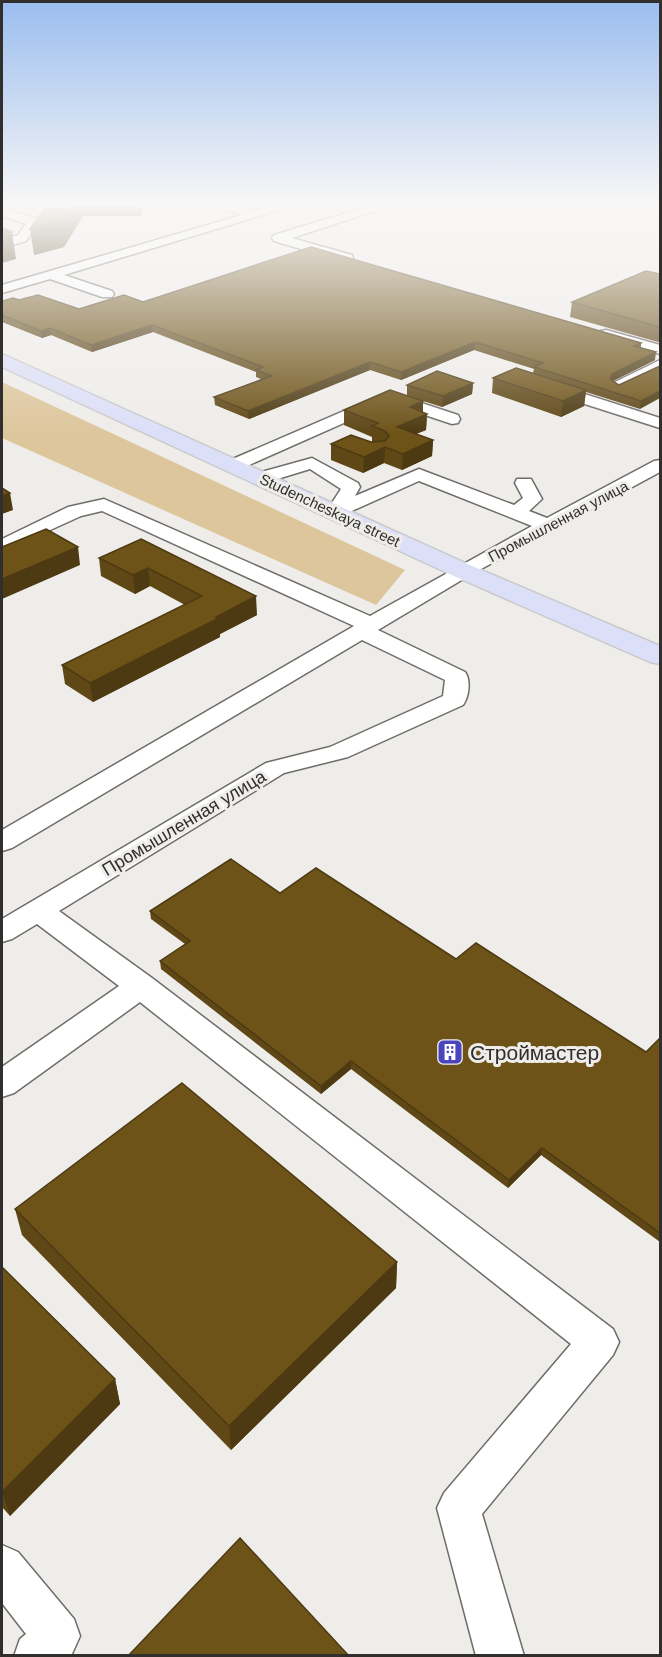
<svg xmlns="http://www.w3.org/2000/svg" width="662" height="1657" font-family="Helvetica,sans-serif">
  <style>
    .green { fill: #ddc69c }
    .lines { fill: none; stroke-linecap: round; stroke-linejoin: round }
    .minor-casing { stroke: #6e6d6a; stroke-width: 3 }
    .major-casing { stroke: #c9c9c9; stroke-width: 3 }
    .minor { fill: #fff; fill-rule: evenodd }
    .major { fill: #dcdff8; fill-rule: evenodd }
    .wall { fill: #5f4716 }
    .shaded-wall { fill: #4d3a12 }
    .building { fill: #6e5319; stroke: #4d3a12; stroke-width: 1.5 }
    .labels { text-anchor: middle; dominant-baseline: central; stroke-width: 6; stroke-linejoin: round; paint-order: stroke }
    .far-street-label { font-size: 15px; fill: #302f2e; stroke: #efedea }
    .street-label { font-size: 18px; fill: #302f2e; stroke: #efedea }
    .near-poi-label { font-size: 21px; fill: #302f2e; stroke: #efedea; text-anchor: start }
  </style>
  <rect width="100%" height="100%" fill="#efedea"/>
  <!-- green -->
  <path class="green" d="M 2,382 L 405,570 L 376,605 L 2,438 Z"/>
  <g class="lines">
    <!-- minor casing -->
    <g class="minor-casing">
      <path id="minor" d="M 203,202 L 222,202 L 255,211 L 287,202 L 306,202 L 64,275 L 112,291 L 114,294 L 112,297 L 102,297 L 50,279 L 2,293 L 2,285 L 242,215 Z
        M 383,202 L 402,202 L 292,238 L 352,255 L 353,258 L 352,261 L 342,261 L 274,241 L 272,238 L 274,235 Z
        M 2,208 L 37,219 L 39,222 L 26,241 L 2,248 L 2,240 L 18,235 L 26,224 L 2,216 Z
        M 606,330 L 660,345 L 660,354 L 601,337 L 599,334 L 601,331 Z
        M 660,360 L 660,371 L 625,389 L 619,391 L 611,386 L 613,383 Z
        M 550,383 L 660,418 L 660,428 L 544,391 L 542,388 Z
        M 388,392 L 458,415 L 460,419 L 458,423 L 452,424 L 389,403 L 240,469 L 228,469 L 225,465 L 228,461 Z
        M 312,458 L 358,483 L 360,487 L 355,496 L 419,469 L 514,505 L 523,498 L 515,483 L 517,479 L 531,479 L 542,499 L 529,511 L 547,518 L 654,461 L 660,460 L 660,472 L 470,575 L 378,630 L 465,672 C 471,680 469,697 463,705 L 348,757 L 284,773 L 59,911 L 152,978 L 613,1329 L 619,1342 L 613,1355 L 482,1514 L 524,1656 L 476,1656 L 437,1508 L 444,1493 L 571,1344 L 140,1002 L 14,1093 L 2,1097 L 2,1067 L 119,986 L 37,924 L 12,939 L 2,942 L 2,919 L 266,763 L 330,747 L 443,696 L 445,680 L 362,640 L 12,848 L 2,851 L 2,830 L 354,626 L 102,511 L 81,516 L 2,552 L 2,539 L 68,507 L 104,499 L 370,616 L 532,526 L 419,481 L 336,518 L 329,516 L 326,512 L 341,489 L 310,469 L 261,484 L 254,482 L 252,478 L 254,474 Z
        M 2,1545 L 18,1552 L 74,1619 L 80,1636 L 71,1656 L 14,1656 L 20,1639 L 26,1634 L 2,1603 Z"/>
    </g>
    <!-- major casing -->
    <g class="major-casing">
      <path id="major" d="M 2,354 L 472,566 L 660,646 L 660,664 L 650,662 L 454,576 L 2,367 Z"/>
    </g>
    <!-- minor -->
    <use href="#minor" class="minor"/>
    <!-- major -->
    <use href="#major" class="major"/>
  </g>
  <!-- wall -->
  <path class="wall" d="M 49,202 L 145,202 L 142,210 L 142,216 L 83,216 L 64,247 L 34,255 Z
    M 660,274 L 660,341 L 658,342 L 570,317 L 572,302 Z
    M 19,300 L 79,309 L 143,302 L 641,343 L 641,348 L 655,360 L 613,381 L 619,385 L 660,366 L 640,409 L 586,392 L 584,406 L 561,417 L 492,393 L 493,378 L 533,373 L 534,369 L 474,350 L 401,380 L 370,370 L 249,419 L 215,405 L 214,397 L 261,379 L 256,377 L 256,372 L 153,332 L 92,352 L 51,335 L 42,338 L 2,322 L 2,301 Z
    M 473,383 L 472,394 L 442,407 L 423,401 L 423,413 L 427,414 L 426,430 L 416,434 L 433,440 L 432,456 L 402,470 L 384,463 L 363,473 L 331,460 L 331,444 L 373,442 L 372,442 L 372,437 L 344,425 L 344,410 L 407,396 L 407,385 Z
    M 141,539 L 257,615 L 220,634 L 220,637 L 93,702 L 65,684 L 62,665 L 185,605 L 150,586 L 135,594 L 101,576 L 99,558 Z
    M 280,893 L 456,959 L 646,1052 L 660,1038 L 660,1242 L 541,1155 L 508,1188 L 351,1069 L 321,1094 L 161,969 L 160,961 L 185,944 L 151,919 L 150,911 Z
    M 15,1209 L 397,1262 L 396,1288 L 231,1450 L 22,1235 Z
    M 2,1267 L 115,1379 L 120,1404 L 10,1516 L 2,1507 Z"/>
  <!-- shaded-wall -->
  <path class="shaded-wall" d="M 74,202 L 81,202 L 83,216 L 64,247 L 34,255 L 30,229 Z
    M 141,202 L 145,202 L 142,210 Z
    M 12,232 L 16,259 L 2,263 L 2,235 Z
    M 152,325 L 153,332 L 92,352 L 91,345 Z
    M 50,328 L 51,335 L 42,338 L 41,331 Z
    M 660,329 L 660,341 L 658,342 Z
    M 475,342 L 474,350 L 401,380 L 401,372 Z
    M 656,352 L 655,360 L 611,382 L 610,379 L 612,374 Z
    M 370,362 L 370,370 L 249,419 L 248,411 Z
    M 473,383 L 472,394 L 442,407 L 443,396 Z
    M 586,390 L 584,406 L 561,417 L 563,401 Z
    M 660,391 L 660,398 L 640,409 L 641,401 Z
    M 423,401 L 423,416 L 427,414 L 426,430 L 396,442 L 397,427 L 410,407 Z
    M 433,440 L 432,456 L 402,470 L 403,454 Z
    M 385,447 L 384,463 L 363,473 L 364,457 Z
    M 10,493 L 13,510 L 2,514 L 2,496 Z
    M 78,547 L 80,565 L 2,599 L 2,579 Z
    M 148,568 L 150,586 L 135,594 L 133,575 Z
    M 256,596 L 257,615 L 220,634 L 220,637 L 93,702 L 90,683 Z
    M 351,1061 L 351,1069 L 321,1094 L 321,1086 Z
    M 542,1148 L 541,1155 L 508,1188 L 509,1180 Z
    M 397,1262 L 396,1288 L 231,1450 L 229,1426 Z
    M 115,1379 L 120,1404 L 10,1516 L 2,1492 Z"/>
  <!-- building -->
  <path class="building" d="M 49,202 L 74,202 L 61,221 L 30,229 Z
    M 2,228 L 12,232 L 2,235 Z
    M 311,247 L 641,343 L 634,346 L 656,352 L 612,374 L 610,379 L 619,385 L 660,366 L 660,391 L 641,401 L 534,367 L 543,363 L 475,342 L 401,372 L 370,362 L 248,411 L 214,397 L 272,376 L 256,370 L 263,367 L 152,325 L 91,345 L 50,328 L 41,331 L 2,315 L 2,301 L 13,298 L 19,300 L 38,295 L 79,309 L 124,295 L 143,302 Z
    M 646,271 L 660,274 L 660,327 L 572,302 Z
    M 516,368 L 586,390 L 563,401 L 493,378 Z
    M 437,371 L 473,383 L 443,396 L 407,385 Z
    M 390,390 L 423,401 L 410,407 L 427,414 L 397,427 L 433,440 L 403,454 L 385,447 L 364,457 L 331,444 L 351,435 L 371,442 L 385,441 L 389,436 L 385,431 L 372,426 L 378,423 L 344,410 Z
    M 2,488 L 10,493 L 2,496 Z
    M 46,529 L 78,547 L 2,579 L 2,547 Z
    M 141,539 L 256,596 L 216,617 L 219,618 L 90,683 L 62,665 L 202,596 L 148,568 L 133,575 L 99,558 Z
    M 231,859 L 280,893 L 316,868 L 456,959 L 476,943 L 646,1052 L 660,1038 L 660,1233 L 542,1148 L 509,1180 L 351,1061 L 321,1086 L 160,961 L 190,941 L 150,911 Z
    M 182,1083 L 397,1262 L 229,1426 L 15,1209 Z
    M 2,1267 L 115,1379 L 2,1492 Z
    M 240,1538 L 349,1656 L 128,1656 Z"/>
  <!-- sky -->
  <linearGradient id="sky" x2="0" y2="1"><stop stop-color="#9abdef"/><stop offset="0.47" stop-color="#f8f7f6"/><stop offset="1" stop-color="#f8f7f6" stop-opacity="0"/></linearGradient>
  <rect width="662" height="434" fill="url(#sky)"/>
  <!-- icons -->
  <defs>
    <g id="building-square" transform="scale(1.35)"><rect x="-9" y="-9" width="18" height="18" rx="4" fill="#4a45bb" stroke="#efedea"/><path d="M-4-6H4V6H1V3H-1V6H-4ZM-2.5-4.3h1.7v1.8h-1.7ZM.8-4.3h1.7v1.8H.8ZM-2.5-1h1.7V.8h-1.7ZM.8-1h1.7V.8H.8Z" fill="#fff"/></g>
  </defs>
  <g fill-rule="evenodd">
    <use href="#building-square" x="450" y="1052"/>
  </g>
  <g class="labels">
    <!-- far-street labels -->
    <g class="far-street-label">
      <text transform="translate(330 510) rotate(25)">Studencheskaya street</text>
      <text transform="translate(558 521) rotate(-28)">Промышленная улица</text>
    </g>
    <!-- street labels -->
    <g class="street-label">
      <text transform="translate(184 823) rotate(-31)">Промышленная улица</text>
    </g>
    <!-- near-poi labels -->
    <g class="near-poi-label">
      <text x="470" y="1052">Строймастер</text>
    </g>
  </g>
  <!-- border -->
  <rect width="662" height="1657" fill="none" stroke="#302f2e" stroke-width="6"/>
</svg>
